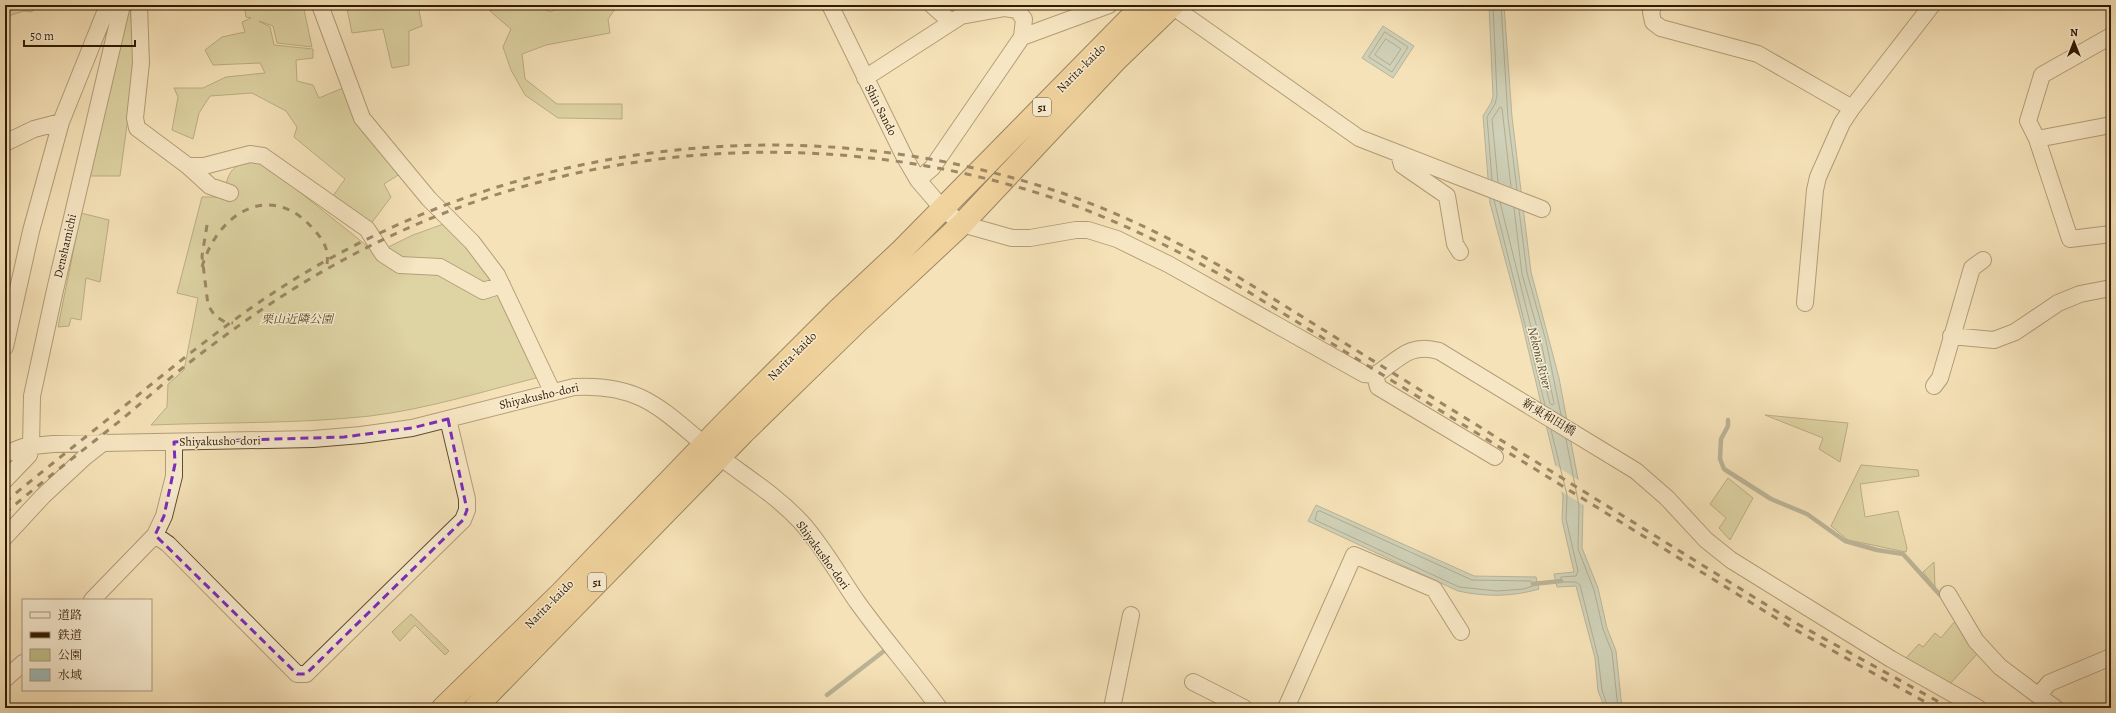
<svg xmlns="http://www.w3.org/2000/svg" width="2116" height="713" font-family="Alegreya,'Noto Serif JP',serif">
  <style>
    .green { fill: #c1c28b; stroke: #7a6e46 }
    .water { fill: #9fbcb8; stroke: #737b6e }
    .pier { fill: #f5e2b8 }
    .lines { fill: none; stroke-linecap: round; stroke-linejoin: round }
    .shore { stroke: #686b5c; stroke-width: 1 }
    .stream { stroke: #737b6e; stroke-width: 4.5 }
    .minor-casing { stroke: #634c2e; stroke-width: 18 }
    .highway-casing { stroke: #321a00; stroke-width: 24 }
    .minor { stroke: #f8ecd1; stroke-width: 16 }
    .highway { stroke: #eac17c; stroke-width: 22 }
    .rail { stroke: #321a00; stroke-width: 3; stroke-dasharray: 7 7; stroke-linecap: butt }
    .marked { fill: none; stroke: #7b2cbf; stroke-width: 3; stroke-dasharray: 8 5; stroke-linejoin: round }
    .labels { text-anchor: middle; dominant-baseline: central; stroke-width: 3; stroke-linejoin: round; paint-order: stroke }
    .shield { fill: #f8ecd1; stroke: #6d593f; stroke-width: 1 }
    .shield-label { font-size: 11px; font-weight: bold; fill: #321a00 }
    .street-label { font-size: 12px; fill: #321a00; stroke: #f8ecd1 }
    .park-label { font-size: 12px; font-style: italic; fill: #5d4c2a; stroke: #f8ecd1 }
    .water-label { font-size: 13px; font-style: italic; fill: #585340; stroke: #f8ecd1 }
  </style>
  <rect width="100%" height="100%" fill="#f5e2b8"/>
  <filter id="stains"><feTurbulence type="fractalNoise" baseFrequency=".005" numOctaves="4"/><feColorMatrix values="0 0 0 0 .2 0 0 0 0 .09 0 0 0 0 .02 0 0 0 .5 -.17"/></filter>
  <radialGradient id="worn" r=".72"><stop offset=".6" stop-color="#630" stop-opacity="0"/><stop offset="1" stop-color="#630" stop-opacity=".3"/></radialGradient>
  <!-- green -->
  <path class="green" d="M 5,5 L 43,5 L 31,12 L 24,11 L 5,17 Z
    M 130,5 L 135,66 L 120,176 L 89,176 Z
    M 244,5 L 303,5 L 312,47 L 277,43 L 273,26 L 259,21 L 270,27 L 274,45 L 313,49 L 313,58 L 296,60 L 297,81 L 313,85 L 319,98 L 343,88 L 403,172 L 384,184 L 391,197 L 370,225 L 333,196 L 345,179 L 294,137 L 297,127 L 286,111 L 252,93 L 210,96 L 199,113 L 193,139 L 172,130 L 178,97 L 174,88 L 203,88 L 226,77 L 265,73 L 260,63 L 213,65 L 205,50 L 222,37 L 245,32 L 242,22 L 251,18 L 246,17 Z
    M 349,5 L 418,5 L 422,26 L 409,31 L 409,65 L 392,68 L 383,29 L 352,33 L 347,9 Z
    M 487,5 L 532,5 L 551,12 L 561,5 L 618,5 L 608,19 L 610,33 L 546,45 L 522,54 L 525,79 L 557,104 L 622,104 L 622,119 L 558,118 L 525,95 L 511,70 L 503,47 L 511,29 L 491,12 Z
    M 257,158 L 376,253 L 413,235 L 449,222 L 494,277 L 537,374 L 536,378 C 481,392 427,409 370,416 C 298,424 224,422 151,425 L 167,407 L 168,384 L 184,370 L 198,298 L 177,293 L 202,197 L 224,197 C 227,171 232,165 257,158 Z
    M 81,213 L 109,220 L 100,282 L 86,278 L 81,320 L 71,318 L 69,326 L 58,327 Z
    M 1765,415 L 1848,423 L 1840,462 L 1819,449 L 1823,438 Z
    M 1861,465 L 1918,470 L 1919,476 L 1860,484 L 1865,517 L 1898,511 L 1907,548 L 1906,552 L 1848,540 L 1831,526 Z
    M 1728,478 L 1753,498 L 1730,540 L 1719,528 L 1726,518 L 1710,504 Z
    M 1934,562 L 1935,587 L 1923,572 Z
    M 411,614 L 449,651 L 445,655 L 415,625 L 400,641 L 392,632 Z
    M 1955,621 L 1978,653 L 1950,684 L 1906,658 L 1919,644 L 1923,647 L 1935,633 L 1941,638 Z"/>
  <!-- water -->
  <path class="water" d="M 1489,5 L 1504,5 L 1512,117 L 1531,272 L 1559,378 L 1583,506 L 1582,548 L 1598,588 L 1607,628 L 1616,651 L 1622,708 L 1605,708 L 1598,691 L 1595,658 L 1576,586 L 1557,587 L 1554,574 L 1574,572 L 1562,520 L 1563,496 L 1521,319 L 1490,203 L 1483,116 L 1491,103 L 1493,96 Z
    M 1383,26 L 1414,46 L 1393,78 L 1362,58 Z
    M 1316,505 L 1474,576 L 1536,577 L 1539,589 C 1512,597 1485,597 1458,591 L 1308,521 Z"/>
  <!-- pier -->
  <path class="pier" d="M 1553,464 L 1580,481 L 1585,506 L 1559,490 Z"/>
  <g class="lines">
    <!-- shore -->
    <path class="shore" d="M 1501,5 L 1508,118 L 1517,190
      M 1385,32 L 1408,47 L 1392,72 L 1369,57 Z
      M 1386,39 L 1401,49 L 1390,65 L 1375,55 Z
      M 1492,180 L 1487,117 L 1495,104 L 1497,96 L 1493,5
      M 1498,182 L 1492,119 L 1500,107 L 1502,108 L 1511,187
      M 1494,200 L 1545,405
      M 1500,202 L 1550,404 L 1553,405 L 1554,403 L 1541,342 L 1522,274 L 1514,208
      M 1519,210 L 1527,273 L 1546,341 L 1561,415
      M 1551,430 L 1567,495 L 1566,519 L 1578,571 L 1576,576 L 1561,577 L 1560,581 L 1561,582 L 1576,582 L 1580,585 L 1598,657 L 1602,690 L 1608,708
      M 1566,439 L 1579,506 L 1578,549 L 1594,590 L 1603,629 L 1612,652 L 1618,708
      M 1320,511 L 1472,580 L 1531,581 L 1533,586 L 1524,589 L 1497,591 L 1459,587 L 1315,520 L 1317,512 Z"/>
    <!-- stream -->
    <path class="stream" d="M 1728,420 L 1728,426 L 1721,439 L 1720,459 L 1724,469 L 1771,499 L 1807,514 L 1845,541 L 1877,550 L 1903,554 L 1940,595
      M 1533,584 L 1561,581
      M 827,695 L 884,651"/>
    <!-- minor casing -->
    <g class="minor-casing">
      <path id="minor" d="M 139,5 L 141,63 L 135,118 L 137,128 L 188,166 L 204,166 L 250,154 L 263,156 L 367,229 L 383,254 L 400,265 L 440,267 L 483,291 L 502,285
        M 320,5 L 362,118 L 429,199 L 472,242 L 497,275 L 552,391
        M 830,5 L 904,156 L 918,180 L 942,208 L 962,224 L 1012,238 L 1030,238 L 1076,230 L 1088,230 L 1117,239 L 1168,264 L 1364,374 L 1375,375 C 1398,361 1408,342 1439,351 L 1636,471 L 1667,498 L 1706,540 L 1731,560 L 1891,659 L 1978,708
        M 932,5 L 951,22
        M 1165,5 L 1179,11 L 1359,138 L 1542,209
        M 1654,5 L 1651,12 L 1653,22 L 1661,28 L 1758,54 L 1852,108
        M 2111,36 L 2042,75 L 2028,121 L 2037,139 L 2070,239 L 2111,234
        M 1022,37 L 1109,5
        M 865,78 L 961,16 L 1005,8 L 1017,10 L 1024,19 L 1022,37 L 932,168 L 918,180
        M 2037,139 L 2111,125
        M 5,143 L 34,129 L 61,122
        M 1399,154 L 1402,165 L 1447,196 L 1455,244 L 1460,252
        M 188,166 L 210,186 L 230,193
        M 1805,303 L 1815,190 L 1818,177 L 1842,123 L 1852,108 L 1932,5
        M 1951,336 L 1994,340 L 2015,332 L 2058,303 L 2080,294 L 2111,288
        M 5,347 L 31,231 L 61,122 L 108,5
        M 1375,375 L 1378,387 L 1495,457
        M 1934,386 L 1940,378 L 1972,268 L 1983,260
        M 5,454 L 23,447 L 53,444 L 313,439 L 361,435 L 412,428 L 574,387 C 642,383 663,411 711,450 C 741,474 774,493 801,522 C 823,546 839,576 858,603 C 884,639 913,672 939,708
        M 5,480 L 29,455 L 31,446 L 32,396 L 55,290 L 122,5
        M 155,535 L 168,544 L 297,674 L 306,674 L 463,520 L 467,510 L 467,499 L 448,419
        M 5,537 L 43,496 L 85,457 L 104,442
        M 1948,594 L 1976,641 L 2000,667 L 2055,708
        M 92,600 L 155,535 L 164,516 L 174,476 L 174,442
        M 5,679 L 23,663
        M 1193,682 L 1244,708
        M 2039,695 L 2049,683 L 2111,657
        M 1112,708 L 1131,615
        M 1286,708 L 1354,555 L 1434,589 L 1461,632"/>
    </g>
    <!-- highway casing -->
    <g class="highway-casing">
      <path id="highway" d="M 443,708 L 561,593 L 728,420 L 838,310 L 902,250 L 1143,5
        M 475,708 L 743,433 L 857,322 L 962,224 L 1117,59 L 1173,5"/>
    </g>
    <!-- minor -->
    <use href="#minor" class="minor"/>
    <!-- highway -->
    <use href="#highway" class="highway"/>
    <!-- rail -->
    <path class="rail" d="M 207,225 L 202,256 L 208,305 L 215,316 L 225,322 L 233,323
      M 202,267 C 218,212 272,179 315,231 C 324,241 329,250 327,264
      M 5,502 C 49,466 93,431 137,396 C 198,346 260,297 329,259 C 554,135 820,111 1062,193 C 1120,213 1174,240 1227,270 L 1794,622 L 1950,708
      M 5,513 C 43,481 82,451 121,420 C 145,400 169,378 194,359 C 238,325 285,292 334,265 C 545,147 797,121 1028,190 C 1098,211 1163,242 1226,278 L 1792,628 L 1936,708"/>
  </g>
  <!-- marked area -->
  <path d="M0 0H2116V713H0ZM 448,419 L 467,510 L 463,520 L 306,674 L 297,674 L 155,535 L 164,516 L 175,464 L 174,442 L 344,437 L 412,428 Z" fill="#f5e2b8" fill-opacity=".55" fill-rule="evenodd"/>
  <path class="marked" d="M 448,419 L 467,510 L 463,520 L 306,674 L 297,674 L 155,535 L 164,516 L 175,464 L 174,442 L 344,437 L 412,428 Z"/>
  <g class="labels">
    <!-- shield labels -->
    <g class="shield">
      <rect x="1033" y="98" width="18" height="18" rx="3"/>
      <rect x="588" y="573" width="18" height="18" rx="3"/>
    </g>
    <g class="shield-label">
      <text x="1042" y="107">51</text>
      <text x="597" y="582">51</text>
    </g>
    <!-- street labels -->
    <g class="street-label">
      <text transform="translate(1081 68) rotate(-45)">Narita-kaido</text>
      <text transform="translate(881 110) rotate(63)">Shin Sando</text>
      <text transform="translate(65 246) rotate(-77)">Denshamichi</text>
      <text transform="translate(792 356) rotate(-45)">Narita-kaido</text>
      <text transform="translate(539 396) rotate(-13)">Shiyakusho-dori</text>
      <text transform="translate(1549 417) rotate(31)">新東和田橋</text>
      <text transform="translate(220 441) rotate(-1)">Shiyakusho-dori</text>
      <text transform="translate(823 555) rotate(54)">Shiyakusho-dori</text>
      <text transform="translate(549 604) rotate(-45)">Narita-kaido</text>
    </g>
    <!-- park labels -->
    <g class="park-label">
      <text x="297" y="319">栗山近隣公園</text>
    </g>
    <!-- water labels -->
    <g class="water-label">
      <text transform="translate(1540 358) rotate(76)">Nekona River</text>
    </g>
  </g>
  <!-- margin -->
  <rect width="2116" height="713" fill="none" stroke="#f5e2b8" stroke-width="20"/>
  <rect x="6" y="6" width="2104" height="701" fill="none" stroke="#321a00" stroke-width="2"/>
  <rect x="10" y="10" width="2096" height="693" fill="none" stroke="#321a00"/>
  <!-- legend -->
  <rect x="22" y="599" width="130" height="92" fill="#f8ecd1" stroke="#a9987d"/>
  <rect x="30" y="612" width="20" height="6" fill="#f8ecd1" stroke="#a9987d"/>
  <text x="58" y="619" font-size="12" fill="#321a00">道路</text>
  <rect x="30" y="632" width="20" height="6" fill="#321a00" stroke="#a9987d"/>
  <text x="58" y="639" font-size="12" fill="#321a00">鉄道</text>
  <rect x="30" y="649" width="20" height="12" fill="#c1c28b" stroke="#a9987d"/>
  <text x="58" y="659" font-size="12" fill="#321a00">公園</text>
  <rect x="30" y="669" width="20" height="12" fill="#9fbcb8" stroke="#a9987d"/>
  <text x="58" y="679" font-size="12" fill="#321a00">水域</text>
  <!-- north arrow -->
  <g transform="translate(2074 42)" stroke="#f8ecd1" stroke-width="3" paint-order="stroke">
  <path d="M0-3L7 15L0 10L-7 15Z" fill="#321a00"/>
  <text y="-6" font-size="11" font-weight="bold" text-anchor="middle" fill="#321a00">N</text>
  </g>
  <!-- scale -->
  <path d="M24 40v6h111v-6" fill="none" stroke="#321a00" stroke-width="2"/>
  <text x="30" y="40" font-size="12" fill="#321a00" stroke="#f8ecd1" stroke-width="3" paint-order="stroke">50 m</text>
  <rect width="100%" height="100%" filter="url(#stains)"/>
  <rect width="100%" height="100%" fill="url(#worn)"/>
</svg>
